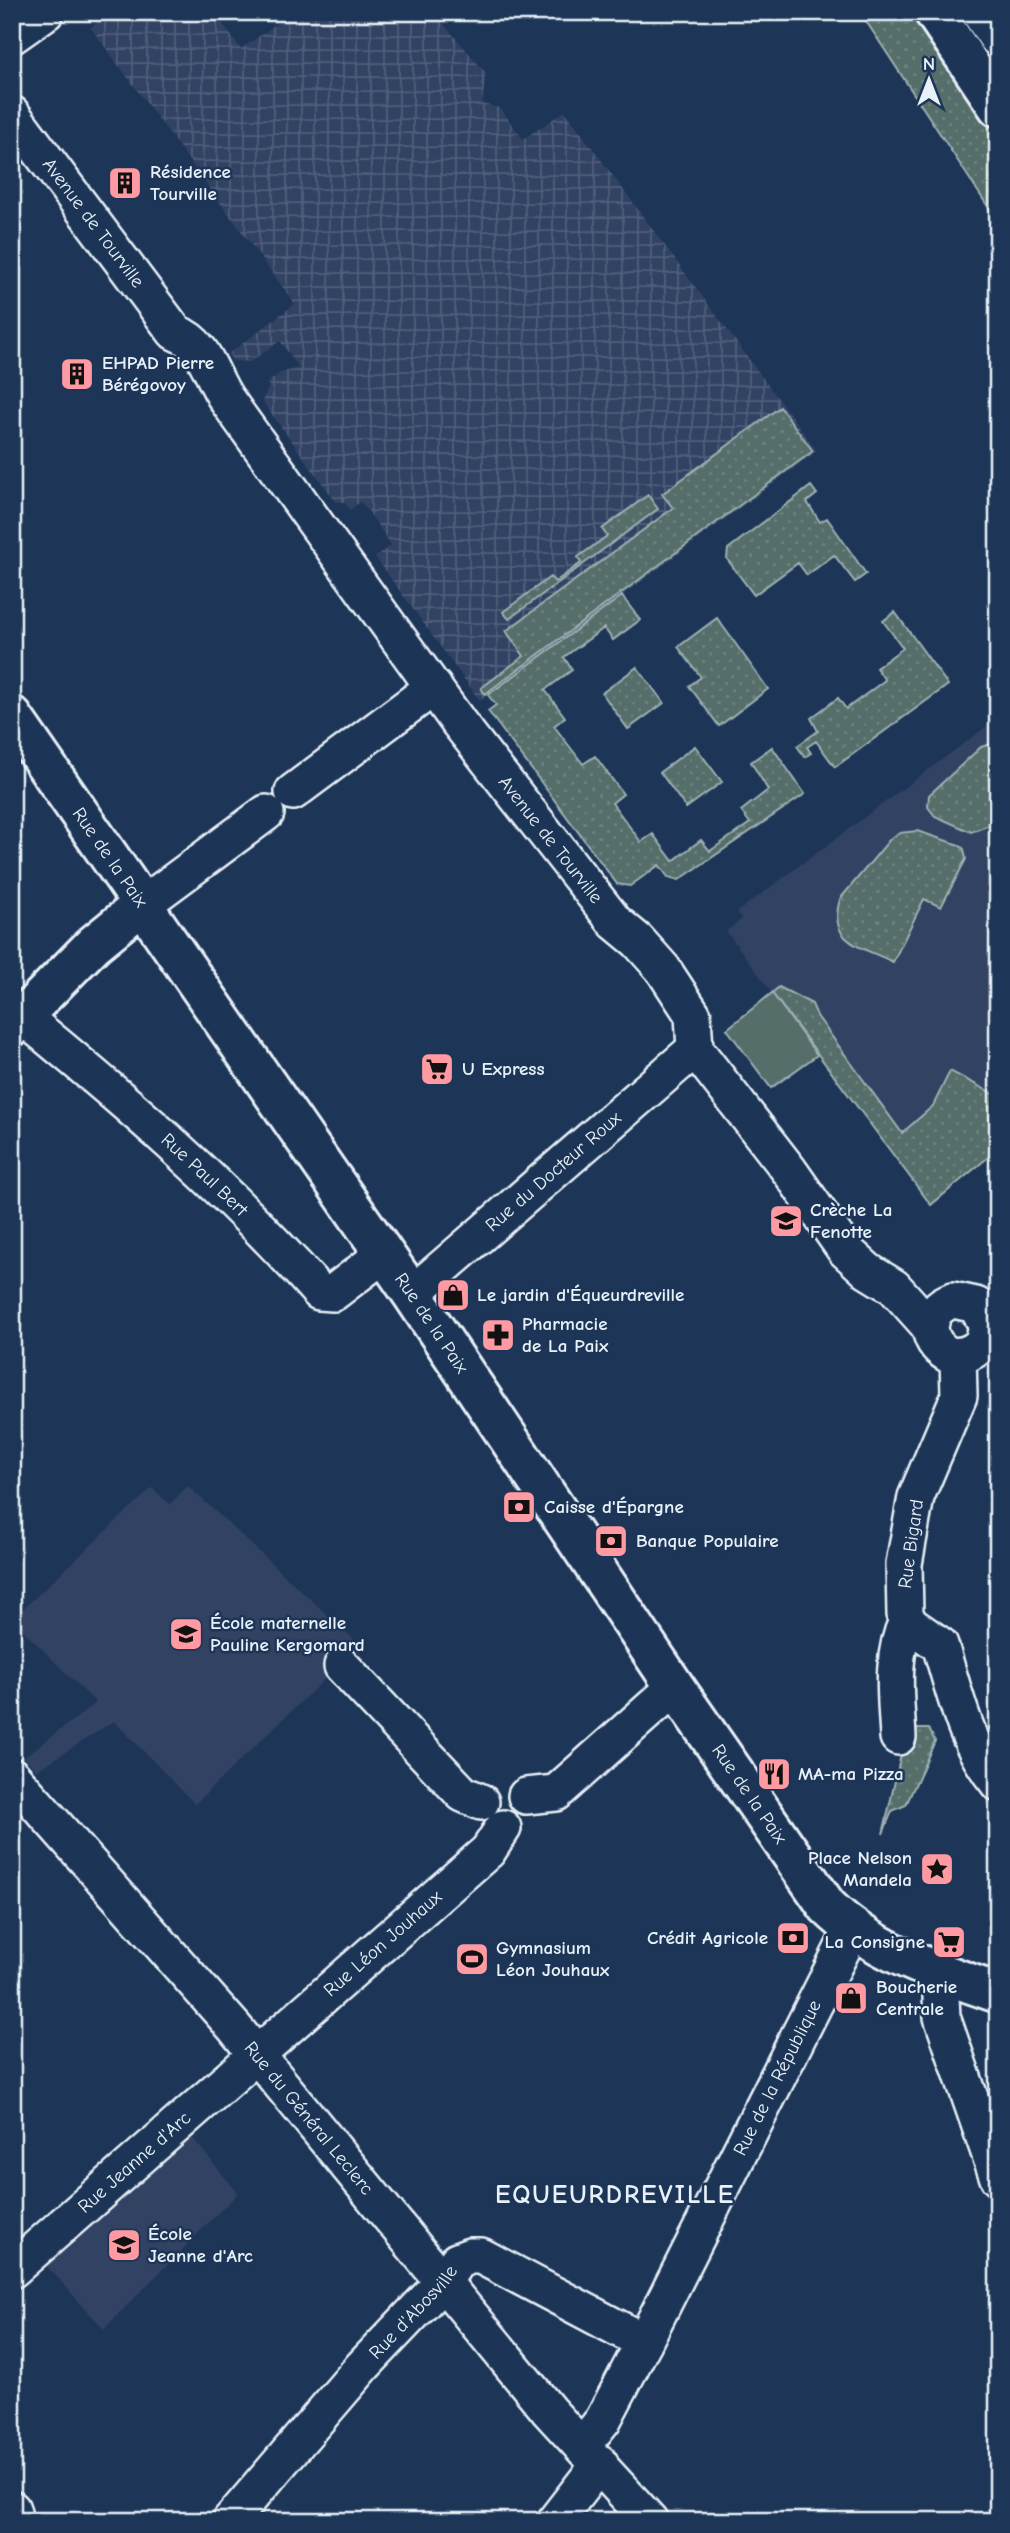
<svg xmlns="http://www.w3.org/2000/svg" width="1010" height="2533" font-family="'Comic Neue',sans-serif">
  <style>
    .built { fill: #314264 }
    .industrial { fill: url(#industrial-grid) }
    .grass { fill: url(#grass-dots); stroke: #9eb0b2; stroke-width: 2 }
    .garden { fill: #556e6b; stroke: #9eb0b2; stroke-width: 2 }
    .lines { fill: none; stroke-linecap: round; stroke-linejoin: round }
    .minor-casing { stroke: #e8f1f8; stroke-width: 40 }
    .major-casing { stroke: #e8f1f8; stroke-width: 44 }
    .minor { stroke: #1d3557; stroke-width: 35 }
    .major { stroke: #1d3557; stroke-width: 38 }
    .labels { text-anchor: middle; dominant-baseline: central; stroke-width: 5; stroke-linejoin: round; paint-order: stroke }
    .poi-label { font-size: 19px; font-weight: bold; fill: #e8f1f8; stroke: #1d3557; text-anchor: start }
    .street-label { font-size: 19px; fill: #e8f1f8; stroke: #1d3557 }
    .district-label { font-size: 26px; font-weight: bold; letter-spacing: 2px; fill: #e8f1f8; stroke: #1d3557 }
  </style>
  <defs>
    <pattern id="industrial-grid" width="8" height="8" patternUnits="userSpaceOnUse" patternTransform="scale(1.75)"><rect width="8" height="8" fill="#314264"/><path d="M0 4h8M4 0v8" fill="none" stroke="#4f5e7b"/></pattern>
    <pattern id="grass-dots" width="8" height="8" patternUnits="userSpaceOnUse" patternTransform="scale(1.75)"><rect width="8" height="8" fill="#556e6b"/><path d="M2 2h.1M6 6h.1" fill="none" stroke="#6d8381" stroke-width="1.8" stroke-linecap="round"/></pattern>
  </defs>
  <rect width="100%" height="100%" fill="#1d3557"/>
  <filter id="ink" filterUnits="userSpaceOnUse"><feTurbulence type="fractalNoise" baseFrequency=".0143" numOctaves="2"/><feDisplacementMap in="SourceGraphic" scale="14" xChannelSelector="R" yChannelSelector="G"/><feConvolveMatrix kernelMatrix="1 2 1 2 8 2 1 2 1" color-interpolation-filters="sRGB"/></filter>
  <g filter="url(#ink)">
    <!-- built -->
    <path class="built" d="M 998,718 L 998,1149 L 931,1205 L 726,931 L 742,919 L 737,912 Z
      M 188,1486 L 360,1645 L 195,1804 L 114,1721 L 36,1771 L 24,1757 L 96,1703 L 12,1619 L 152,1488 L 170,1504 Z
      M 190,2135 L 238,2193 L 104,2329 L 43,2262 Z"/>
    <!-- industrial -->
    <path class="industrial" d="M 106,12 L 214,12 L 241,49 L 293,12 L 430,12 L 436,15 L 486,73 L 482,104 L 500,108 L 523,139 L 565,111 L 817,451 L 480,701 L 375,557 L 391,545 L 368,511 L 360,502 L 350,510 L 344,502 L 336,502 L 262,401 L 269,386 L 267,383 L 280,373 L 299,368 L 280,341 L 250,362 L 233,361 L 228,354 L 295,304 L 91,28 Z"/>
    <!-- grass -->
    <path class="grass" d="M 860,12 L 998,12 L 998,222 Z
      M 780,407 L 813,451 L 485,694 L 481,688 L 524,656 L 506,631 L 673,508 L 662,494 Z
      M 811,486 L 817,494 L 807,502 L 820,522 L 827,518 L 866,574 L 855,582 L 834,555 L 807,575 L 798,563 L 754,595 L 727,559 L 728,549 Z
      M 648,495 L 658,509 L 509,619 L 503,612 L 550,577 L 555,582 L 581,563 L 578,557 L 607,536 L 602,529 Z
      M 622,596 L 640,620 L 613,640 L 604,628 L 564,657 L 572,670 L 545,690 L 565,717 L 554,726 L 583,764 L 595,756 L 623,794 L 612,803 L 641,842 L 653,834 L 673,861 L 701,840 L 710,851 L 750,823 L 741,811 L 768,790 L 751,762 L 772,747 L 805,794 L 679,880 L 668,877 L 659,865 L 630,886 L 617,884 L 488,711 L 496,705 L 488,695 Z
      M 895,612 L 948,685 L 835,767 L 816,741 L 807,747 L 811,753 L 805,757 L 797,746 L 818,731 L 811,718 L 838,698 L 846,709 L 885,680 L 876,668 L 903,648 L 883,621 Z
      M 717,618 L 768,689 L 719,726 L 689,686 L 701,677 L 678,647 Z
      M 637,667 L 664,703 L 628,729 L 602,693 Z
      M 998,742 L 998,822 L 971,832 L 935,816 L 928,807 L 929,795 L 981,747 Z
      M 695,746 L 722,782 L 686,808 L 660,772 Z
      M 917,831 L 959,845 L 964,849 L 966,859 L 941,907 L 924,899 L 893,962 C 861,946 827,943 840,899 L 891,838 L 900,833 Z
      M 779,987 L 812,1004 L 817,1016 L 902,1133 L 933,1106 L 950,1071 L 998,1096 L 998,1149 L 931,1205 L 772,993 Z
      M 918,1729 L 929,1729 L 935,1741 L 906,1805 L 892,1811 L 883,1834 L 904,1741 Z"/>
    <!-- garden -->
    <path class="garden" d="M 772,993 L 817,1055 L 771,1088 L 727,1029 Z"/>
    <g class="lines">
      <!-- minor casing -->
      <g class="minor-casing">
        <g id="minor">
          <path d="M 12,36 L 46,12"/>
          <path id="s1" d="M 12,114 L 175,332 C 207,345 209,373 227,400 L 459,723 L 615,922 L 638,941 L 663,969 L 693,1015 L 695,1049 L 789,1170 L 845,1250 L 868,1271 L 894,1287 L 929,1326"/>
          <path d="M 293,792 L 434,687"/>
          <path d="M 142,905 L 266,813"/>
          <path id="s2" d="M 22,1016 C 129,1104 227,1188 319,1292 L 333,1293 L 384,1254"/>
          <path id="s3" d="M 412,1294 L 695,1049"/>
          <path d="M 983,1342 L 987,1326 L 976,1305 L 953,1300 C 924,1309 923,1341 949,1355 C 974,1359 983,1342 998,1325"/>
          <path d="M 958,1356 L 959,1396 L 916,1497 L 904,1564 L 905,1615 L 911,1625 L 940,1645 C 955,1693 965,1744 998,1783"/>
          <path d="M 342,1666 L 463,1794 L 481,1802"/>
          <path d="M 898,1737 C 896,1698 890,1657 907,1621"/>
          <path id="s4" d="M 12,1776 L 234,2027 L 549,2411 L 650,2521"/>
          <path d="M 526,1796 L 556,1793 L 675,1687"/>
          <path d="M 947,1975 L 941,1997 L 942,2017 L 998,2178"/>
          <path id="s5" d="M 12,2270 L 488,1851 L 503,1828"/>
          <path id="s6" d="M 583,2445 L 603,2420 L 644,2342 L 852,1930"/>
          <path d="M 12,2509 L 15,2521"/>
          <path id="s7" d="M 230,2521 L 363,2366 L 444,2281 L 457,2261 L 470,2256 L 481,2256 L 644,2342"/>
          <path d="M 555,2521 L 600,2463"/>
        </g>
      </g>
      <!-- major casing -->
      <g class="major-casing">
        <g id="major">
          <path d="M 934,12 L 998,107"/>
          <path d="M 981,12 L 998,37"/>
          <path id="s8" d="M 12,716 L 412,1294 L 675,1687 L 827,1906 C 873,1952 937,1972 998,1993"/>
          <path d="M 12,1027 L 94,944 L 142,905"/>
        </g>
      </g>
      <!-- minor -->
      <use href="#minor" class="minor"/>
      <!-- major -->
      <use href="#major" class="major"/>
    </g>
  </g>
  <!-- icons -->
  <defs>
    <g id="building-square" transform="scale(1.75)"><rect x="-9" y="-9" width="18" height="18" rx="4" fill="#ff9aa2" stroke="#1d3557"/><path d="M-4-6H4V6H1V3H-1V6H-4ZM-2.5-4.3h1.7v1.8h-1.7ZM.8-4.3h1.7v1.8H.8ZM-2.5-1h1.7V.8h-1.7ZM.8-1h1.7V.8H.8Z" fill="#111"/></g>
    <g id="supermarket-square" transform="scale(1.75)"><rect x="-9" y="-9" width="18" height="18" rx="4" fill="#ff9aa2" stroke="#1d3557"/><path d="M-6-5.5h2.5l.6 2H6L4.5 2H-2.5L-4.4-4H-6ZM-1.5 3.2a1.3 1.3 0 1 0 .1 0ZM3 3.2a1.3 1.3 0 1 0 .1 0Z" fill="#111"/></g>
    <g id="school-square" transform="scale(1.75)"><rect x="-9" y="-9" width="18" height="18" rx="4" fill="#ff9aa2" stroke="#1d3557"/><path d="M0-5L7-2L0 1L-7-2ZM-4 1L0 2.5L4 1V4Q0 6-4 4Z" fill="#111"/></g>
    <g id="shop-square" transform="scale(1.75)"><rect x="-9" y="-9" width="18" height="18" rx="4" fill="#ff9aa2" stroke="#1d3557"/><path d="M-5-2.5h2.3a2.7 3.5 0 0 1 5.4 0H5L5.5 6h-11ZM-1.5-2.5h3a1.5 2.3 0 0 0-3 0Z" fill="#111"/></g>
    <g id="pharmacy-square" transform="scale(1.75)"><rect x="-9" y="-9" width="18" height="18" rx="4" fill="#ff9aa2" stroke="#1d3557"/><path d="M-2-6h4v4h4v4h-4v4h-4v-4h-4v-4h4Z" fill="#111"/></g>
    <g id="bank-square" transform="scale(1.75)"><rect x="-9" y="-9" width="18" height="18" rx="4" fill="#ff9aa2" stroke="#1d3557"/><path d="M-6-4H6V4H-6ZM0-2.3a2.3 2.3 0 1 0 0 4.6a2.3 2.3 0 1 0 0-4.6Z" fill="#111"/></g>
    <g id="restaurant-square" transform="scale(1.75)"><rect x="-9" y="-9" width="18" height="18" rx="4" fill="#ff9aa2" stroke="#1d3557"/><path d="M-5-6h1v4h1v-4h1v4h1v-4h1v5L-1.5 .5V6h-2V.5L-5-1ZM5-6V6H3V1.5H1.5Q1.5-4 5-6Z" fill="#111"/></g>
    <g id="sight-square" transform="scale(1.75)"><rect x="-9" y="-9" width="18" height="18" rx="4" fill="#ff9aa2" stroke="#1d3557"/><path d="M0-6L1.8-2.2L6-1.7L2.9 1.2L3.7 5.4L0 3.3L-3.7 5.4L-2.9 1.2L-6-1.7L-1.8-2.2Z" fill="#111"/></g>
    <g id="stadium-square" transform="scale(1.75)"><rect x="-9" y="-9" width="18" height="18" rx="4" fill="#ff9aa2" stroke="#1d3557"/><path d="M0-5a6.5 5 0 1 0 0 10a6.5 5 0 1 0 0-10ZM-3.5-1.8h7v3.6h-7Z" fill="#111"/></g>
  </defs>
  <g fill-rule="evenodd">
    <use href="#building-square" x="125" y="183"/>
    <use href="#building-square" x="77" y="374"/>
    <use href="#supermarket-square" x="437" y="1069"/>
    <use href="#school-square" x="786" y="1221"/>
    <use href="#shop-square" x="453" y="1295"/>
    <use href="#pharmacy-square" x="498" y="1335"/>
    <use href="#bank-square" x="519" y="1507"/>
    <use href="#bank-square" x="611" y="1541"/>
    <use href="#school-square" x="186" y="1634"/>
    <use href="#restaurant-square" x="774" y="1774"/>
    <use href="#sight-square" x="937" y="1869"/>
    <use href="#bank-square" x="793" y="1938"/>
    <use href="#supermarket-square" x="949" y="1942"/>
    <use href="#stadium-square" x="472" y="1959"/>
    <use href="#shop-square" x="851" y="1998"/>
    <use href="#school-square" x="124" y="2245"/>
  </g>
  <g class="labels">
    <!-- poi labels -->
    <g class="poi-label">
      <text x="150" y="172">Résidence<tspan x="150" dy="22">Tourville</tspan></text>
      <text x="102" y="363">EHPAD Pierre<tspan x="102" dy="22">Bérégovoy</tspan></text>
      <text x="462" y="1069">U Express</text>
      <text x="810" y="1210">Crèche La<tspan x="810" dy="22">Fenotte</tspan></text>
      <text x="477" y="1295">Le jardin d'Équeurdreville</text>
      <text x="522" y="1324">Pharmacie<tspan x="522" dy="22">de La Paix</tspan></text>
      <text x="544" y="1507">Caisse d'Épargne</text>
      <text x="636" y="1541">Banque Populaire</text>
      <text x="210" y="1623">École maternelle<tspan x="210" dy="22">Pauline Kergomard</tspan></text>
      <text x="798" y="1774">MA-ma Pizza</text>
      <text x="912" y="1858" text-anchor="end">Place Nelson<tspan x="912" dy="22">Mandela</tspan></text>
      <text x="768" y="1938" text-anchor="end">Crédit Agricole</text>
      <text x="925" y="1942" text-anchor="end">La Consigne</text>
      <text x="496" y="1948">Gymnasium<tspan x="496" dy="22">Léon Jouhaux</tspan></text>
      <text x="876" y="1987">Boucherie<tspan x="876" dy="22">Centrale</tspan></text>
      <text x="148" y="2234">École<tspan x="148" dy="22">Jeanne d'Arc</tspan></text>
    </g>
    <!-- street labels -->
    <g class="street-label">
      <text stroke="none"><textPath href="#s1" startOffset="136">Avenue de Tourville</textPath></text>
      <text stroke="none"><textPath href="#s1" startOffset="906">Avenue de Tourville</textPath></text>
      <text stroke="none"><textPath href="#s8" startOffset="172">Rue de la Paix</textPath></text>
      <text stroke="none"><textPath href="#s3" startOffset="187">Rue du Docteur Roux</textPath></text>
      <text stroke="none"><textPath href="#s2" startOffset="242">Rue Paul Bert</textPath></text>
      <text stroke="none"><textPath href="#s8" startOffset="738">Rue de la Paix</textPath></text>
      <text transform="translate(911 1544) rotate(-82)">Rue Bigard</text>
      <text stroke="none"><textPath href="#s8" startOffset="1306">Rue de la Paix</textPath></text>
      <text stroke="none"><textPath href="#s5" startOffset="494">Rue Léon Jouhaux</textPath></text>
      <text stroke="none"><textPath href="#s6" startOffset="416">Rue de la République</textPath></text>
      <text stroke="none"><textPath href="#s4" startOffset="453">Rue du Général Leclerc</textPath></text>
      <text stroke="none"><textPath href="#s5" startOffset="163">Rue Jeanne d'Arc</textPath></text>
      <text stroke="none"><textPath href="#s7" startOffset="278">Rue d'Abosville</textPath></text>
    </g>
    <!-- district labels -->
    <g class="district-label">
      <text x="615" y="2195">EQUEURDREVILLE</text>
    </g>
  </g>
  <!-- margin -->
  <rect width="1010" height="2533" fill="none" stroke="#1d3557" stroke-width="42"/>
  <rect x="21" y="21" width="968" height="2491" fill="none" stroke="#e8f1f8" stroke-width="2.5" filter="url(#ink)"/>
  <!-- north arrow -->
  <g transform="translate(929 80)" stroke="#1d3557" stroke-width="5" paint-order="stroke">
  <path d="M0-5L12 26L0 18L-12 26Z" fill="#e8f1f8"/>
  <text y="-10" font-size="19" font-weight="bold" text-anchor="middle" fill="#e8f1f8">N</text>
  </g>
</svg>
